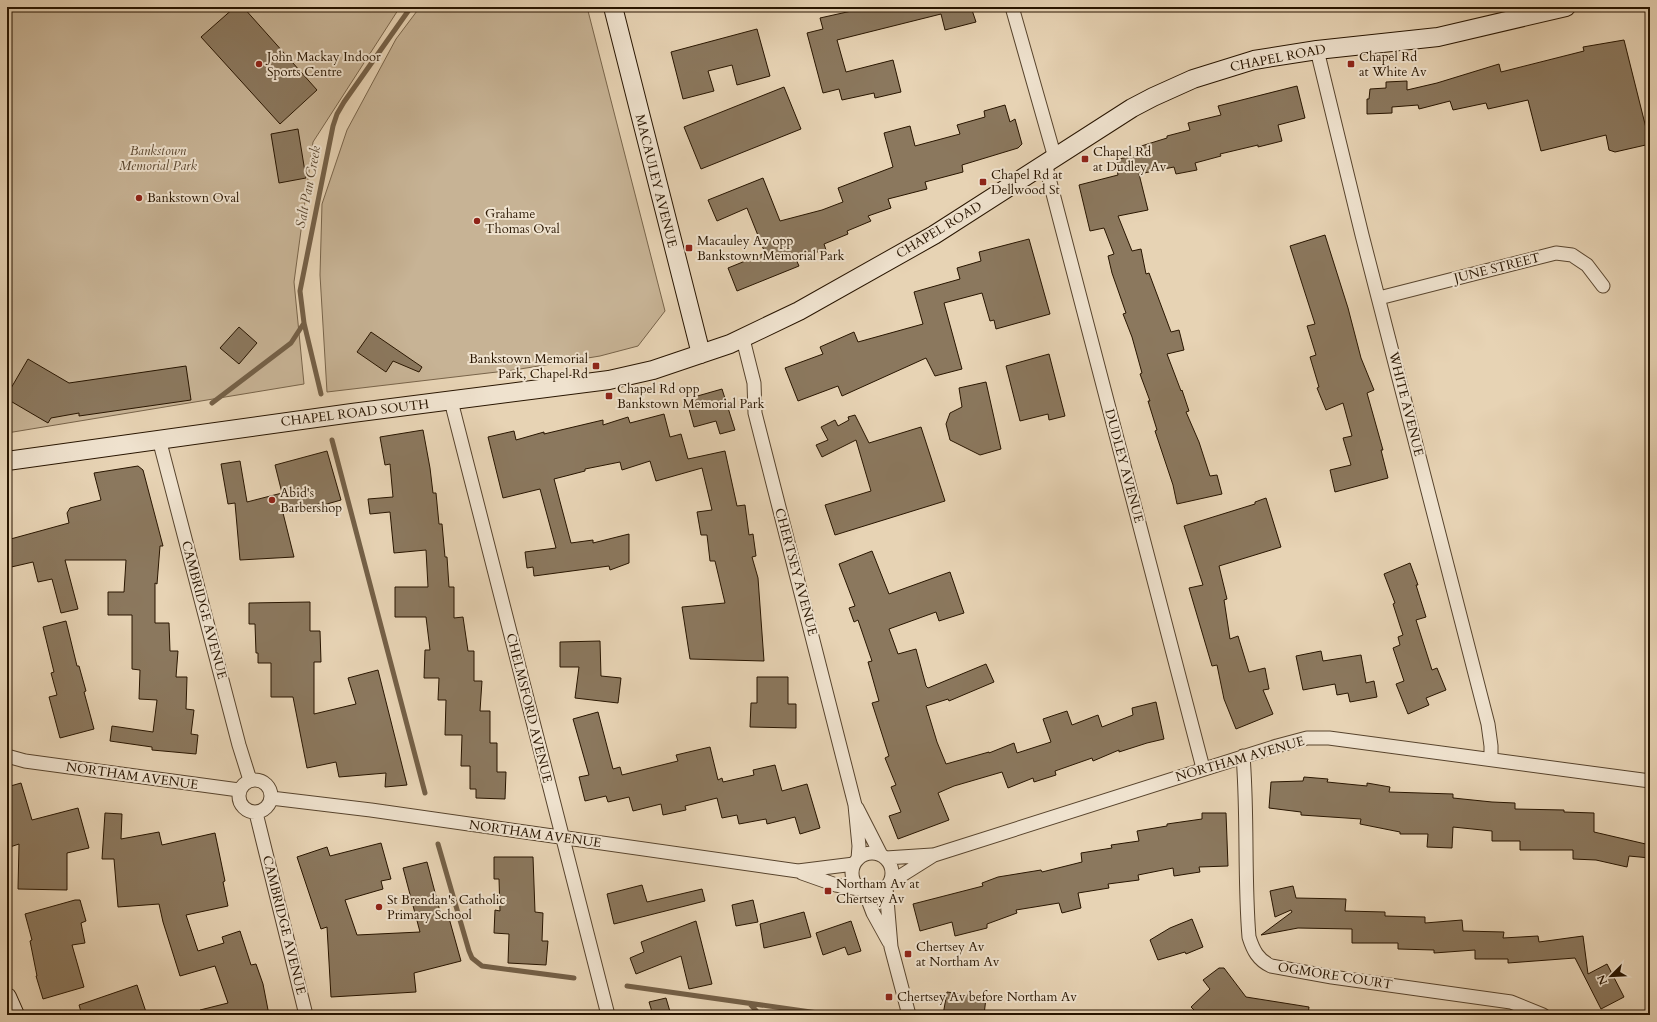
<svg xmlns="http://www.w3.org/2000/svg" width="1657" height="1022" font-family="Cardo,serif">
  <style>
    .green { fill: #c7b395; stroke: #78644a }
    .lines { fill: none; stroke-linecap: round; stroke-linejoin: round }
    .stream { stroke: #746047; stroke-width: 5 }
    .building { fill: #8b785e; stroke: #281500 }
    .minor-casing { stroke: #58442d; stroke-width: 15 }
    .secondary-casing { stroke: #281500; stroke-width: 20 }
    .minor { stroke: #efe2ce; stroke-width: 13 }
    .secondary { stroke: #efe2ce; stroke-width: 18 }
    .poi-dot { fill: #8f2418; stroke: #efe2ce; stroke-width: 1.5 }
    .labels { text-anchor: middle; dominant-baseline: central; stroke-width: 4; stroke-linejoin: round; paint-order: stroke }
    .poi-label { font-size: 13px; fill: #281500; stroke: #efe2ce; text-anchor: start }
    .street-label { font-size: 13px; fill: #281500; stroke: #efe2ce }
    .park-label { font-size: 13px; font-style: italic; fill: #58442d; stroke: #efe2ce }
    .water-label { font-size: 14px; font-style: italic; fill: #5a4730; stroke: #efe2ce }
  </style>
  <rect width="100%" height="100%" fill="#e7d3b4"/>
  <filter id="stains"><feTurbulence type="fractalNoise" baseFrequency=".005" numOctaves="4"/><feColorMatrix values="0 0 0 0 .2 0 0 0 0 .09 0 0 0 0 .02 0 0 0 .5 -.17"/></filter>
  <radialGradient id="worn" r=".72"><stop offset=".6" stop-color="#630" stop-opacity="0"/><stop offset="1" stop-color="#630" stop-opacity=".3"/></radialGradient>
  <!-- green -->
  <path class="green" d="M 7,7 L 400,7 L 313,142 L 294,282 L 304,384 L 7,433 Z
    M 420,7 L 587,7 L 665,311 L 638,346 L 600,356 L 514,370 L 327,392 L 320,275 L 322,204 L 347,130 L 396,39 Z"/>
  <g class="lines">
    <!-- stream -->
    <path class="stream" d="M 321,394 L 304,323 L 300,291 L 333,126 L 337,114 L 344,102 L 411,7
      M 212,403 L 291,343 L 304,323
      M 332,440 L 425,793
      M 438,844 L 469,951 L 472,958 L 482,966 L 574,978
      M 627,986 L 832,1015
      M 750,1004 L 760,1015"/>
  </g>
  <!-- building -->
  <path class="building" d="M 235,7 L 243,7 L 317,90 L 280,124 L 201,37 Z
    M 856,7 L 971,7 L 976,22 L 945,30 L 941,14 L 837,40 L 846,72 L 893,60 L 901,92 L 875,98 L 874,93 L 842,100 L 839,89 L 823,93 L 807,33 L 823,29 L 820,18 L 856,10 Z
    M 757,29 L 770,76 L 737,85 L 732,65 L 708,71 L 714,91 L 683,99 L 671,52 Z
    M 1624,40 L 1650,144 L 1615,152 L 1609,150 L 1606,135 L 1541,151 L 1528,100 L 1488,109 L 1486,103 L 1453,110 L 1450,101 L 1419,109 L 1418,105 L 1392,107 L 1392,113 L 1367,114 L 1367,99 L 1369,99 L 1370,89 L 1386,88 L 1386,82 L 1407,81 L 1407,90 L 1437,83 L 1499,64 L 1501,72 L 1584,51 L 1583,47 Z
    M 1297,86 L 1305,118 L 1278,125 L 1282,141 L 1258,147 L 1258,145 L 1220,154 L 1221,156 L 1195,163 L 1197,170 L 1176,174 L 1174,167 L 1139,174 L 1148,210 L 1118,216 L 1132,251 L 1141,249 L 1146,274 L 1149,273 L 1171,332 L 1179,330 L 1184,350 L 1167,354 L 1181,391 L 1182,390 L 1189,411 L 1186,412 L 1199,442 L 1210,476 L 1217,475 L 1222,494 L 1177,504 L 1173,485 L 1155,431 L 1157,430 L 1148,401 L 1150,401 L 1140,374 L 1142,373 L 1132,337 L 1123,314 L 1126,313 L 1112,273 L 1108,256 L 1114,254 L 1104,228 L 1090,231 L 1079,185 L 1118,175 L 1115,160 L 1140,154 L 1138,147 L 1167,138 L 1167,136 L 1190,130 L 1188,123 L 1221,115 L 1218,106 Z
    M 784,87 L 801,129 L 701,169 L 684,127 Z
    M 1005,105 L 1010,122 L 1015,119 L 1022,144 L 1018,148 L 962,165 L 963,172 L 925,182 L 927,189 L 888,199 L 891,208 L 868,216 L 871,221 L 847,231 L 848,234 L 824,244 L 826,250 L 795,257 L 799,266 L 737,291 L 728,268 L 765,253 L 747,208 L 717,221 L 708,200 L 763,178 L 780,221 L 822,210 L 843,202 L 838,188 L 893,167 L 884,133 L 910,126 L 915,146 L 960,134 L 957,125 L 985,117 L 984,111 Z
    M 298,129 L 306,178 L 279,183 L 271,134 Z
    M 1325,235 L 1348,308 L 1361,358 L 1374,390 L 1367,393 L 1383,450 L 1381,450 L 1388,478 L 1335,492 L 1330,470 L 1351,465 L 1343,438 L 1352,436 L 1343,403 L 1326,410 L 1317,388 L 1319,387 L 1310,357 L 1316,355 L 1307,326 L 1315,324 L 1290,246 Z
    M 1029,239 L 1050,314 L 996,329 L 994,320 L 990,321 L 982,293 L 944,303 L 962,369 L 935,376 L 926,358 L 842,396 L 838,386 L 798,401 L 785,368 L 823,354 L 820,347 L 854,332 L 858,342 L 923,324 L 914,292 L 960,279 L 957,268 L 981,261 L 979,252 Z
    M 239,327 L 257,343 L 239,364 L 220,348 Z
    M 371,332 L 422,367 L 419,372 L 393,361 L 386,372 L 357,352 Z
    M 1049,354 L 1065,416 L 1049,420 L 1048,414 L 1020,421 L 1006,366 Z
    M 28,359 L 69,383 L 186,366 L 191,400 L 79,416 L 79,413 L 51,418 L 48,423 L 7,399 L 7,395 Z
    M 986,382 L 1001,449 L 980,455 L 950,440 L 946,424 L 950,413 L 962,407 L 959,388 Z
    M 722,389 L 735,430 L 720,434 L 716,421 L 694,427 L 689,409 L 697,407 L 694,397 Z
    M 664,414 L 670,437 L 681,434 L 688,459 L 725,451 L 737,506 L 745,505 L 749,535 L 753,534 L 756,556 L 752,557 L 758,578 L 764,661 L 690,659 L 682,607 L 725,603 L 715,561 L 710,561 L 707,535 L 701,535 L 697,512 L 712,510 L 702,468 L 656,481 L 650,461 L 622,470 L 620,462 L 585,469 L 585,471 L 554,479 L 571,543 L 593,540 L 593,543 L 629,534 L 629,563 L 610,570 L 609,566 L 534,576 L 533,567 L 527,568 L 525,552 L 556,548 L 540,489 L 503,498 L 488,437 L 514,431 L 516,440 L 544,432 L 544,434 L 603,420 L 603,425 L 628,417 L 630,423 Z
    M 855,415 L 869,443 L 921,427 L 945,501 L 835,535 L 825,505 L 871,491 L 856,440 L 822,457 L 816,445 L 828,440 L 821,427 L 835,420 L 838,426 L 849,420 L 848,417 Z
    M 423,430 L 430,468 L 433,493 L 436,493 L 439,524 L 442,524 L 445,557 L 447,557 L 449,587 L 454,587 L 454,618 L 463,617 L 468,651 L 474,651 L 474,681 L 482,681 L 480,711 L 490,711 L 490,743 L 497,743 L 497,772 L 506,772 L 505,799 L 476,798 L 476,789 L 470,789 L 470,766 L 461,766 L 462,735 L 445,735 L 446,700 L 438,700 L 439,678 L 424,678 L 425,650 L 430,650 L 426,617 L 395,617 L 395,587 L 428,587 L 426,550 L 394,553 L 390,512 L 370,514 L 368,499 L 393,497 L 390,464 L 385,465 L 380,437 Z
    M 327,451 L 341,500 L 320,506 L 319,504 L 283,513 L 294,557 L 240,560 L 235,503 L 228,504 L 221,464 L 240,461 L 247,502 L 282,493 L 275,465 Z
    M 138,466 L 143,470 L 163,546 L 160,546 L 157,584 L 155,583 L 155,623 L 169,623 L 170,651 L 178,651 L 176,677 L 187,677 L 186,709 L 194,710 L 191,734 L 198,735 L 196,754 L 152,750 L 152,747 L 110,741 L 112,726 L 153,732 L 157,700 L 139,699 L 140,670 L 132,669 L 132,615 L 108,615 L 108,592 L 124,592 L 126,560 L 65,560 L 78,609 L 61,613 L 52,579 L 38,582 L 33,562 L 7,568 L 7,540 L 69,523 L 67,513 L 70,508 L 101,500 L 94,473 Z
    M 1266,498 L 1281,547 L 1219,566 L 1227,599 L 1224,600 L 1230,639 L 1238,636 L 1249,672 L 1265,668 L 1269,689 L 1263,690 L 1273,714 L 1236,729 L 1224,699 L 1217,665 L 1212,666 L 1189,588 L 1203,585 L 1184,526 L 1255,504 L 1255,502 Z
    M 872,551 L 889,594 L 950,572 L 964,613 L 939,621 L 936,612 L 889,629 L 898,654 L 916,649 L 926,686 L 928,688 L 986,664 L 994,682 L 949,701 L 948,699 L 926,706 L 937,742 L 946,764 L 989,752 L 989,753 L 1014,743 L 1017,753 L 1051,742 L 1043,719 L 1067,711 L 1072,725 L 1098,715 L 1102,727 L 1133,715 L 1132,708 L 1156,702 L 1164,739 L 1147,743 L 1119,752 L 1119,750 L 1093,761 L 1092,758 L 1055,771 L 1056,775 L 1034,782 L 1033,778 L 1008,788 L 1002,772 L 954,786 L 938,793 L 949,820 L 898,839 L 889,816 L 901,812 L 891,787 L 896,785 L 885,758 L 889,756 L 872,703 L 879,701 L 868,662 L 872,661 L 858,620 L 854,622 L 849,608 L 855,606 L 839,564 Z
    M 1410,563 L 1418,585 L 1416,585 L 1426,617 L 1416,620 L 1432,670 L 1437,668 L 1446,690 L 1426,698 L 1429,705 L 1408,714 L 1396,684 L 1404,681 L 1393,648 L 1400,645 L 1398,637 L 1403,635 L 1393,604 L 1395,603 L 1384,574 Z
    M 310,602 L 310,631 L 320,631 L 321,662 L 314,662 L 314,714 L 356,704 L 348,678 L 378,670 L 407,785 L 385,787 L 386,773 L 339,777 L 336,762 L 307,768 L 293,697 L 271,697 L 271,663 L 258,663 L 258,653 L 256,653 L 255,624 L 249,624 L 249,603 Z
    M 66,621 L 77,666 L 79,666 L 86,691 L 84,692 L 94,729 L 60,738 L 49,697 L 57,695 L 51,673 L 54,672 L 43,627 Z
    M 600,641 L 601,676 L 621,678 L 618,703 L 575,698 L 579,667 L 560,667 L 560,642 Z
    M 1321,651 L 1323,661 L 1361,655 L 1366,683 L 1374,681 L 1377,697 L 1350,702 L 1348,693 L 1337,695 L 1335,684 L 1303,690 L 1296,656 Z
    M 757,677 L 788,677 L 788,704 L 796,704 L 796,728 L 750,727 L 751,703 L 757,703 Z
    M 598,712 L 613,769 L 620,767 L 622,775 L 678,761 L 676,755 L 710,747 L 718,780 L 722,778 L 723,782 L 754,775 L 753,770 L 775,765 L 782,791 L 807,784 L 820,828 L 800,834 L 795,817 L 767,824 L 766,819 L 739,824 L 737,815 L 722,818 L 717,798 L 685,806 L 686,810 L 663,815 L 661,804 L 633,811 L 629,797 L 608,802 L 606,796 L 585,801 L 579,777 L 589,775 L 573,719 Z
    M 1304,777 L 1328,779 L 1327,782 L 1367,786 L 1367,783 L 1390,787 L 1389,792 L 1453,794 L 1453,798 L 1492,802 L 1515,803 L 1515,809 L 1564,810 L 1564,812 L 1594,813 L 1594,832 L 1650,845 L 1650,858 L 1629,856 L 1627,867 L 1596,860 L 1573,859 L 1573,850 L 1520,850 L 1520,841 L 1492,841 L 1492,831 L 1453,827 L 1452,848 L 1427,847 L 1428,834 L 1400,834 L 1400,832 L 1360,824 L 1361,819 L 1301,815 L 1301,812 L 1269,808 L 1271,782 L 1303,781 Z
    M 21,783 L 32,820 L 78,808 L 89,848 L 67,853 L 67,890 L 18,889 L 19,844 L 7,848 L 7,787 Z
    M 105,813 L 122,814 L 121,839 L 159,832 L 162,845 L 215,833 L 225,881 L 223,882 L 228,906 L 186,915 L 198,951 L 224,943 L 222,937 L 240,931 L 251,965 L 256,964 L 263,984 L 269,1015 L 201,1015 L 200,1010 L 228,1003 L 215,966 L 180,976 L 163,922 L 159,904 L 118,907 L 114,859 L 102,859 Z
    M 1202,813 L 1226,813 L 1228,866 L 1199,867 L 1200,872 L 1174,876 L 1173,868 L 1138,875 L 1139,880 L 1108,884 L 1109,888 L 1078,893 L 1081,908 L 1062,913 L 1059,903 L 1016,910 L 1017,913 L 987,924 L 987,928 L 955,936 L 952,922 L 920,931 L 913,904 L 983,886 L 982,883 L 998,877 L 1041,870 L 1042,872 L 1082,862 L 1081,853 L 1112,848 L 1111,845 L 1139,841 L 1137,831 L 1167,826 L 1167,824 L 1202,819 Z
    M 381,843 L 391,879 L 381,881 L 383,889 L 345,900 L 357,935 L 420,932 L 403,868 L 427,862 L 442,919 L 449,918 L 461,961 L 414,973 L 416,992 L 331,997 L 327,927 L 321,929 L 297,857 L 327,847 L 330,856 Z
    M 494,857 L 533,857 L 535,912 L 543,913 L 542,941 L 548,941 L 546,965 L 508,963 L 509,934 L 494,933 L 495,910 L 500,911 L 499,879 L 494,879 Z
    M 642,885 L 647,902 L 702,889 L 705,901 L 614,924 L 607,894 Z
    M 1293,886 L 1296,898 L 1346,899 L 1345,911 L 1385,912 L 1385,916 L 1425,917 L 1425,923 L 1462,920 L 1463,931 L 1504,932 L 1503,938 L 1538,936 L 1539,942 L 1583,936 L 1588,974 L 1607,964 L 1624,997 L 1601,1009 L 1575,958 L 1508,963 L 1508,959 L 1475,959 L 1475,950 L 1434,953 L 1434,950 L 1398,949 L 1398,943 L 1352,943 L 1352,929 L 1298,928 L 1261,935 L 1292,912 L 1291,910 L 1275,917 L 1270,891 Z
    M 75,900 L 80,900 L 86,921 L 81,923 L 85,943 L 72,945 L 84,987 L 43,999 L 36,976 L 37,976 L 30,941 L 32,940 L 25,914 Z
    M 753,900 L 758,922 L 736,926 L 732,905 Z
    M 804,912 L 811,937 L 764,948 L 760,924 Z
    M 1192,919 L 1203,947 L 1186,954 L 1185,952 L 1158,960 L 1150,940 L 1170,928 Z
    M 696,921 L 712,984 L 689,989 L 681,956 L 636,974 L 630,958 L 644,952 L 641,942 Z
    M 851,921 L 861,951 L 848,955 L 845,947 L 823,955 L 816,933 Z
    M 1219,968 L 1224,968 L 1246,997 L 1309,1007 L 1308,1015 L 1199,1015 L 1191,1007 L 1210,989 L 1203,980 Z
    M 137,985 L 147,1015 L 82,1015 L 79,1005 Z
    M 947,992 L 986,998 L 984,1015 L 943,1015 Z
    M 666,998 L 671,1015 L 653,1015 L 649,1002 Z"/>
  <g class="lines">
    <!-- minor casing -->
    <g class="minor-casing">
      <path id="minor" d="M 1012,7 L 1055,158
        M 1515,7 L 1518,19
        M 1317,50 L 1362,235 L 1488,724 L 1491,746 L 1491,759
        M 1045,163 L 1203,768
        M 1379,298 L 1556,253 L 1572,255 L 1587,265 L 1603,286
        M 743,339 L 754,383 L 755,413 L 855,805 L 859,846 L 858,859
        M 451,401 L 608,1015
        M 159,439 L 239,745 L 250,780
        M 7,756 L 25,761 L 239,790
        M 1243,756 C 1248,817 1244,877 1249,937 C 1253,950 1258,960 1271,966 L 1332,977 L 1511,1002 L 1543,1015
        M239 796a16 16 0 1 1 32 0a16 16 0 1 1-32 0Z
        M 271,798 L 371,810 L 798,871 L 854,864
        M 857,808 L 881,855
        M 256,813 L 306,1015
        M852 873a20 20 0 1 1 40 0a20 20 0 1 1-40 0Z
        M 886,858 L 932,855
        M 802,873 L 836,885 L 859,889
        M 891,882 L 934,855 L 1277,746 L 1307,738 L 1329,738 L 1650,781
        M 886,888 L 891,947 L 909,1015
        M 865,892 L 873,913 L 889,942"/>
    </g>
    <!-- secondary casing -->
    <g class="secondary-casing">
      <path id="secondary" d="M 613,7 L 701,354
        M 7,461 L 352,413 L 609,380 L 653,370 L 730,344 L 799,311 L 934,235 L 1132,108 L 1153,97 L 1193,79 L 1254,60 L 1317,50 L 1438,37 L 1566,7
        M 7,997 L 15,1015"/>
    </g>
    <!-- minor -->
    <use href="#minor" class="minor"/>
    <!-- secondary -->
    <use href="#secondary" class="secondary"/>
  </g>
  <!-- markers -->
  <g class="poi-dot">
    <circle cx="259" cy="64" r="4"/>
    <rect x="1347" y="60" width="8" height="8" rx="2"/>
    <rect x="1081" y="155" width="8" height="8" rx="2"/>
    <rect x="979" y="178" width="8" height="8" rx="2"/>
    <circle cx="139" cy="198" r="4"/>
    <circle cx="477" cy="221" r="4"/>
    <rect x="685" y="244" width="8" height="8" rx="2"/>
    <rect x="592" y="362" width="8" height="8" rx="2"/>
    <rect x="605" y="392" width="8" height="8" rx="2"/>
    <circle cx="272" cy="500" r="4"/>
    <rect x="824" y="887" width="8" height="8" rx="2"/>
    <circle cx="379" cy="907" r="4"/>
    <rect x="904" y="950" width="8" height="8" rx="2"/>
    <rect x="885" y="993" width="8" height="8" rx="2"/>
  </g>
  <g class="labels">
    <!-- poi labels -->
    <g class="poi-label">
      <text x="267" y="57">John Mackay Indoor<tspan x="267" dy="15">Sports Centre</tspan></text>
      <text x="1359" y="57">Chapel Rd<tspan x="1359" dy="15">at White Av</tspan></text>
      <text x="1093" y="152">Chapel Rd<tspan x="1093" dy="15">at Dudley Av</tspan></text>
      <text x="991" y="175">Chapel Rd at<tspan x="991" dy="15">Dellwood St</tspan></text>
      <text x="147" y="198">Bankstown Oval</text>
      <text x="485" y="214">Grahame<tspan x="485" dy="15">Thomas Oval</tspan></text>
      <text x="697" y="241">Macauley Av opp<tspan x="697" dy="15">Bankstown Memorial Park</tspan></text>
      <text x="588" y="359" text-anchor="end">Bankstown Memorial<tspan x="588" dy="15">Park, Chapel Rd</tspan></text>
      <text x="617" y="389">Chapel Rd opp<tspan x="617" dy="15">Bankstown Memorial Park</tspan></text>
      <text x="280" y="493">Abid's<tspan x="280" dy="15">Barbershop</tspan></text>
      <text x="836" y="884">Northam Av at<tspan x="836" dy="15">Chertsey Av</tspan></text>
      <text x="387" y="900">St Brendan's Catholic<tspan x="387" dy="15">Primary School</tspan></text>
      <text x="916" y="947">Chertsey Av<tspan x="916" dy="15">at Northam Av</tspan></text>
      <text x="897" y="997">Chertsey Av before Northam Av</text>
    </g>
    <!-- street labels -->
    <g class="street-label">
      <text transform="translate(1278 58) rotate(-11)">CHAPEL ROAD</text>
      <text transform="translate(656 181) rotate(76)">MACAULEY AVENUE</text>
      <text transform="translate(939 230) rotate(-31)">CHAPEL ROAD</text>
      <text transform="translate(1497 268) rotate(-14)">JUNE STREET</text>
      <text transform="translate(1406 404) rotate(76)">WHITE AVENUE</text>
      <text transform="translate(355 413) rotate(-7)">CHAPEL ROAD SOUTH</text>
      <text transform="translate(1124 466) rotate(75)">DUDLEY AVENUE</text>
      <text transform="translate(796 572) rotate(75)">CHERTSEY AVENUE</text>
      <text transform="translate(204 610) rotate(75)">CAMBRIDGE AVENUE</text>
      <text transform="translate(529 708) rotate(76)">CHELMSFORD AVENUE</text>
      <text transform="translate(1240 759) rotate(-16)">NORTHAM AVENUE</text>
      <text transform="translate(132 776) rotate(8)">NORTHAM AVENUE</text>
      <text transform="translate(535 834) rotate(8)">NORTHAM AVENUE</text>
      <text transform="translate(284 925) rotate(76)">CAMBRIDGE AVENUE</text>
      <text transform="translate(1335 976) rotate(9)">OGMORE COURT</text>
    </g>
    <!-- park labels -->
    <g class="park-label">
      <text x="158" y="151">Bankstown<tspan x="158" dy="15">Memorial Park</tspan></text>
    </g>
    <!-- water labels -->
    <g class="water-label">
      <text transform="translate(308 187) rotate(-79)">Salt Pan Creek</text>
    </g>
  </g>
  <!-- margin -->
  <rect width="1657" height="1022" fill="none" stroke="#e7d3b4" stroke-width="24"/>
  <rect x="8" y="8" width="1641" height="1006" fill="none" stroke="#281500" stroke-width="2"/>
  <rect x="12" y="12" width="1633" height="998" fill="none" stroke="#281500"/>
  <!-- north arrow -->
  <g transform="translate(1611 976) rotate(246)" stroke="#efe2ce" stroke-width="3" paint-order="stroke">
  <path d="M0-3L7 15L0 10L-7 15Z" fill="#281500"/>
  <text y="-6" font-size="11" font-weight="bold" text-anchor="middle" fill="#281500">N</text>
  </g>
  <rect width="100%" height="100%" filter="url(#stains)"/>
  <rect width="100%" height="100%" fill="url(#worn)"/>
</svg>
